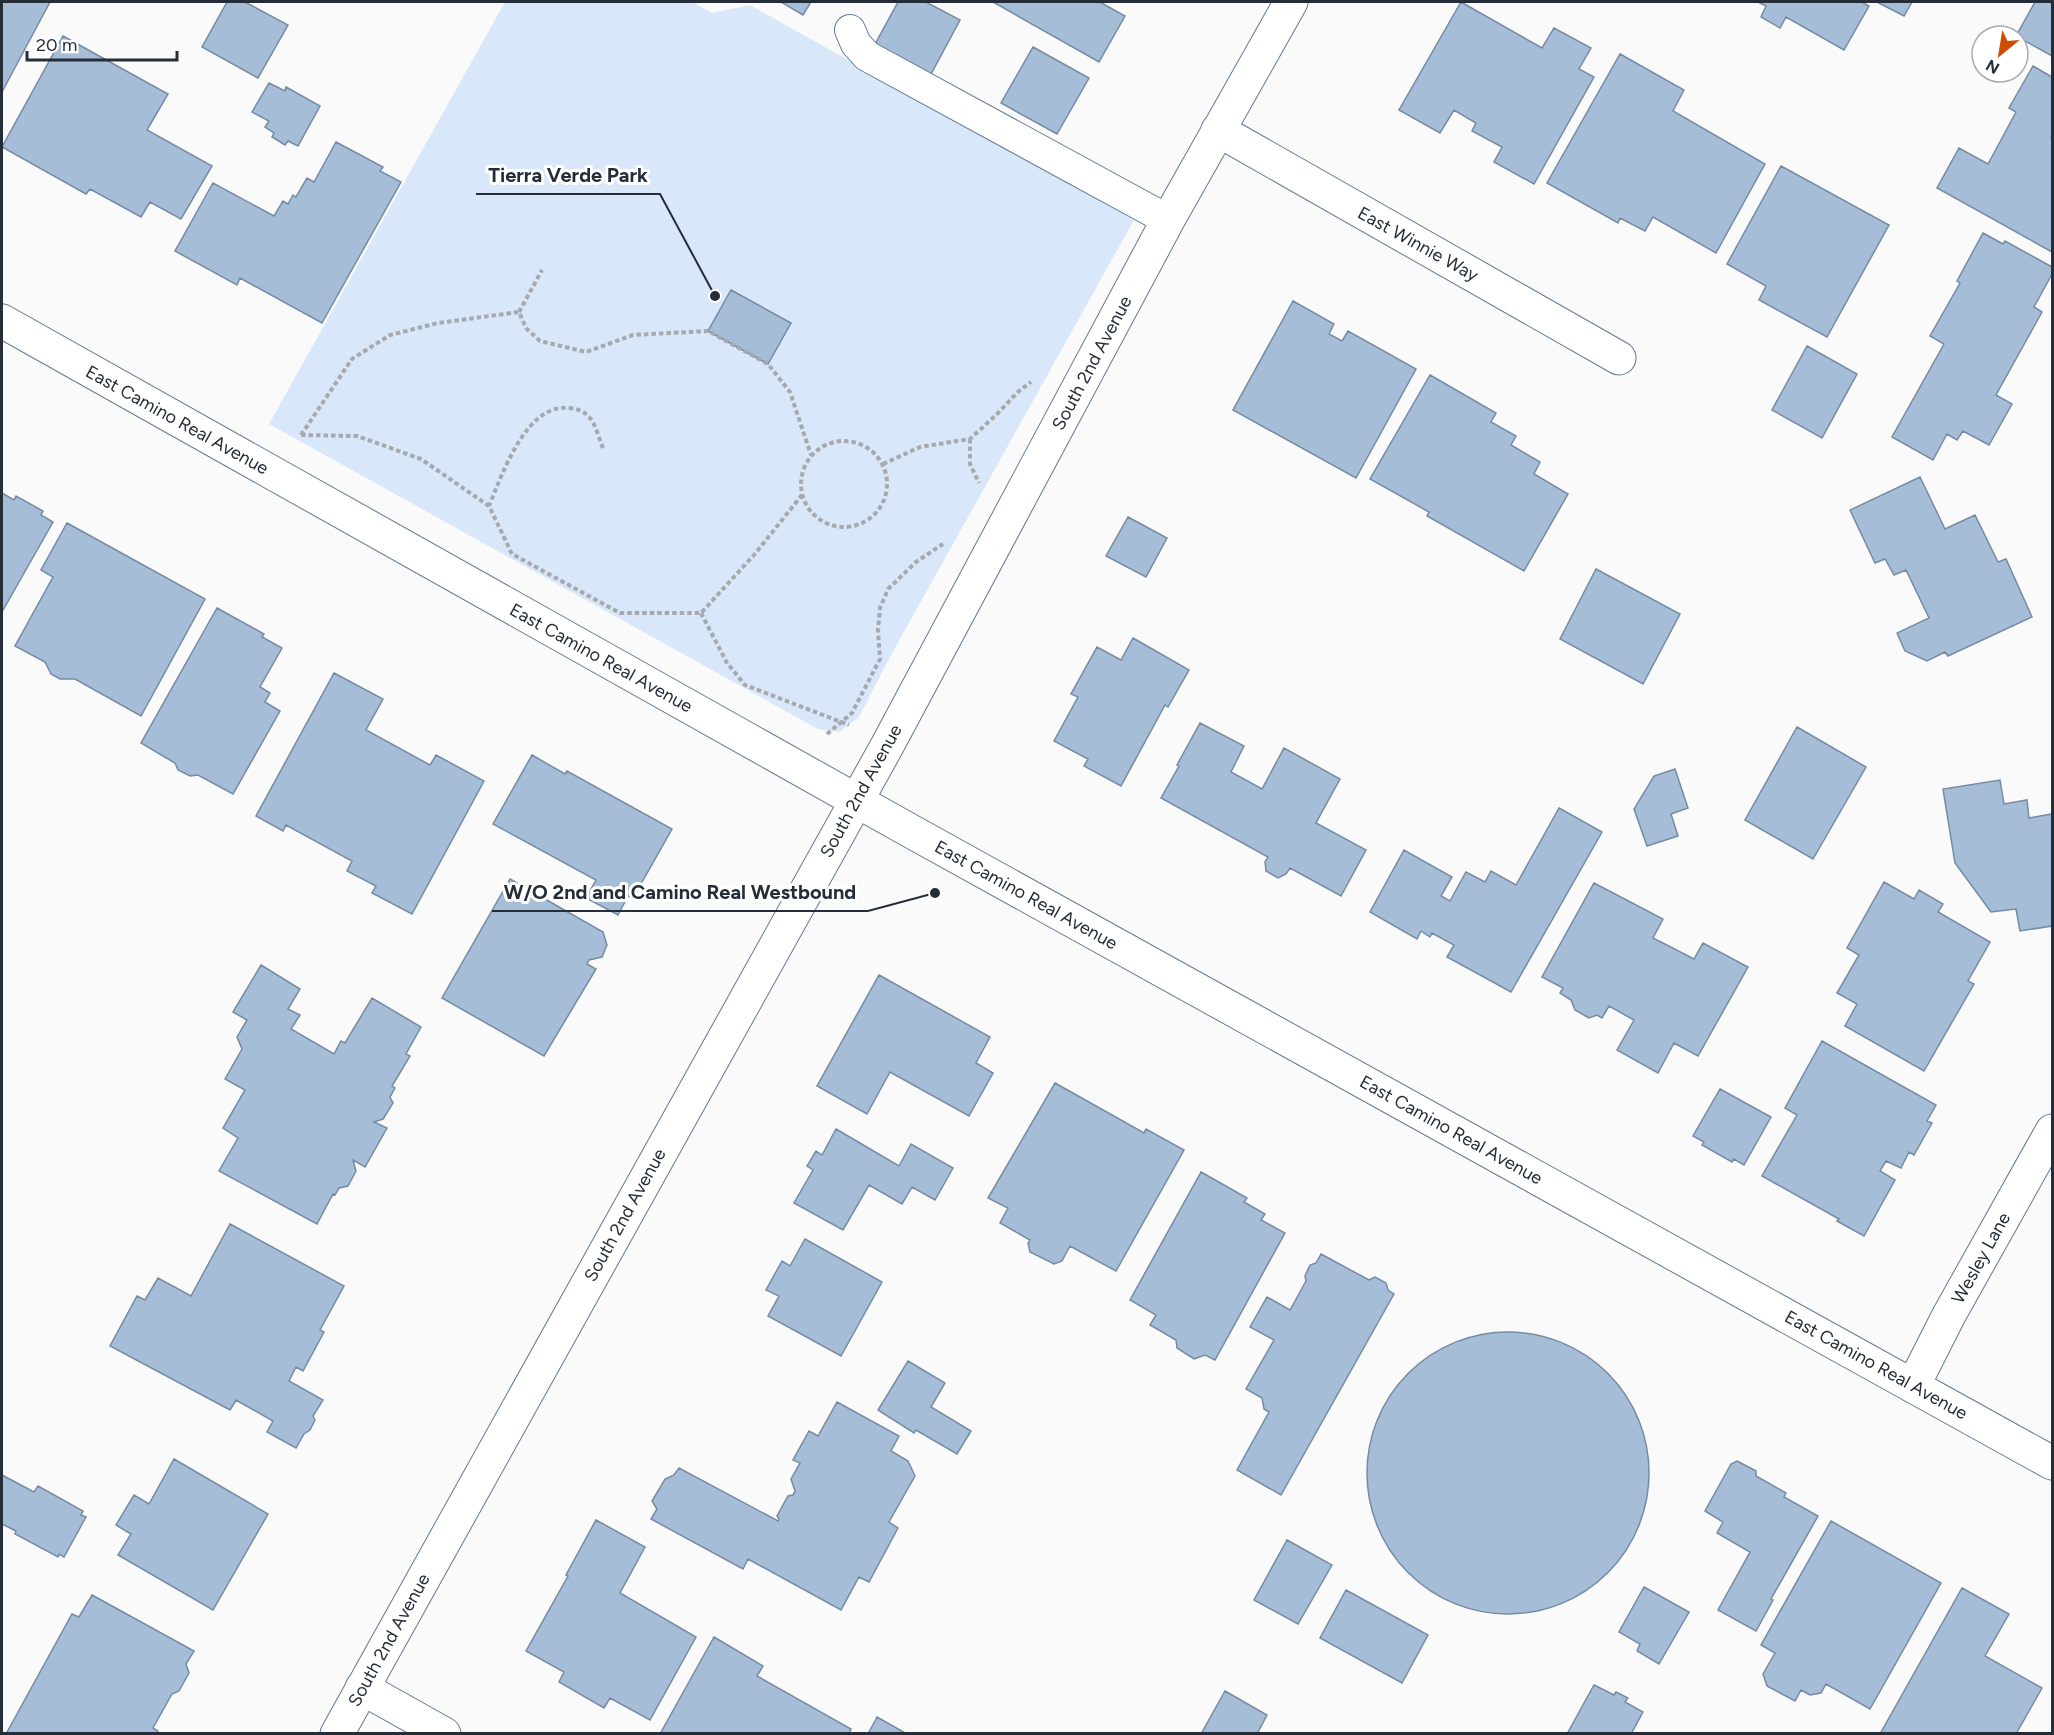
<svg xmlns="http://www.w3.org/2000/svg" width="2054" height="1735" font-family="Figtree,sans-serif">
  <style>
    .green { fill: #d8e7f9 }
    .building { fill: #a6bdd7; stroke: #758ba3; stroke-width: 1.5 }
    .lines { fill: none; stroke-linecap: round; stroke-linejoin: round }
    .lane-casing { stroke: #637991; stroke-width: 32 }
    .street-casing { stroke: #637991; stroke-width: 35 }
    .secondary-casing { stroke: #637991; stroke-width: 35 }
    .path { stroke: #a6a9ad; stroke-width: 4; stroke-dasharray: 4.5 3; stroke-linecap: butt }
    .lane { stroke: #fff; stroke-width: 30 }
    .street { stroke: #fff; stroke-width: 33 }
    .secondary { stroke: #fff; stroke-width: 33 }
    .labels { text-anchor: middle; dominant-baseline: central; stroke-width: 6; stroke-linejoin: round; paint-order: stroke }
    .street-label { font-size: 18px; fill: #252e38; stroke: #fff }
    .leader { fill: none; stroke: #252e38; stroke-width: 2 }
    .callout-dot { fill: #252e38; stroke: #fff; stroke-width: 2 }
    .callout-label { font-size: 20px; text-anchor: middle; font-weight: bold; fill: #252e38; stroke: #fff; stroke-width: 6; stroke-linejoin: round; paint-order: stroke }
  </style>
  <rect width="100%" height="100%" fill="#fafafa"/>
  <!-- green -->
  <path class="green" d="M 505,2 L 692,2 L 712,13 L 750,5 L 1134,220 L 891,655 L 859,717 L 839,732 L 818,729 L 269,424 Z"/>
  <!-- building -->
  <path class="building" d="M 2,2 L 50,2 L 2,92 Z
    M 227,2 L 245,2 L 288,25 L 258,78 L 202,47 Z
    M 781,2 L 811,2 L 803,15 Z
    M 898,2 L 926,2 L 960,20 L 930,76 L 874,46 Z
    M 993,2 L 1100,2 L 1125,16 L 1099,62 Z
    M 1461,2 L 1542,48 L 1554,28 L 1591,48 L 1579,69 L 1594,77 L 1534,184 L 1494,162 L 1502,147 L 1472,131 L 1476,123 L 1454,110 L 1440,133 L 1399,110 Z
    M 1758,2 L 1862,2 L 1869,6 L 1844,50 L 1786,17 L 1780,28 L 1761,17 L 1766,6 Z
    M 1877,2 L 1912,2 L 1904,16 Z
    M 2035,2 L 2052,2 L 2052,56 L 2016,36 Z
    M 63,36 L 168,94 L 147,130 L 212,166 L 181,219 L 150,202 L 141,217 L 90,189 L 86,194 L 2,147 Z
    M 1033,47 L 1089,78 L 1057,134 L 1001,103 Z
    M 1620,54 L 1684,90 L 1673,111 L 1765,164 L 1716,253 L 1653,217 L 1645,231 L 1620,218 L 1618,223 L 1547,183 Z
    M 2033,66 L 2052,77 L 2052,134 L 2051,137 L 2052,138 L 2052,252 L 1937,188 L 1959,148 L 1988,164 L 2016,112 L 2009,108 Z
    M 269,83 L 285,91 L 286,87 L 320,106 L 298,146 L 288,141 L 285,145 L 272,137 L 274,133 L 265,127 L 269,121 L 252,112 Z
    M 336,142 L 383,167 L 380,171 L 401,182 L 322,323 L 240,278 L 237,285 L 175,251 L 213,183 L 274,216 L 283,201 L 288,204 L 293,195 L 296,197 L 307,178 L 314,182 Z
    M 1781,166 L 1889,225 L 1827,337 L 1759,300 L 1766,286 L 1727,264 Z
    M 1983,233 L 2003,244 L 2005,241 L 2052,267 L 2052,274 L 2034,307 L 2042,312 L 1996,395 L 2012,404 L 1989,445 L 1963,431 L 1957,440 L 1947,434 L 1933,460 L 1892,437 L 1944,344 L 1930,336 L 1960,283 L 1957,281 Z
    M 731,290 L 791,323 L 768,364 L 708,331 Z
    M 1293,301 L 1334,324 L 1329,334 L 1342,341 L 1348,331 L 1416,369 L 1356,478 L 1233,410 Z
    M 1807,346 L 1857,374 L 1822,438 L 1772,410 Z
    M 1430,375 L 1496,413 L 1491,422 L 1516,436 L 1511,445 L 1540,462 L 1534,474 L 1568,494 L 1524,571 L 1427,516 L 1429,512 L 1370,479 Z
    M 1920,477 L 1945,529 L 1975,515 L 1998,562 L 2006,559 L 2032,617 L 1948,656 L 1945,652 L 1927,661 L 1905,651 L 1897,633 L 1929,618 L 1906,570 L 1894,575 L 1885,559 L 1875,563 L 1850,510 Z
    M 2,493 L 14,500 L 16,496 L 43,511 L 41,515 L 53,522 L 2,612 Z
    M 1128,517 L 1167,538 L 1146,577 L 1106,556 Z
    M 67,523 L 205,599 L 141,716 L 75,679 L 60,679 L 51,674 L 45,662 L 15,646 L 53,577 L 41,570 Z
    M 1596,569 L 1680,614 L 1643,684 L 1560,639 Z
    M 217,608 L 264,634 L 262,637 L 282,648 L 260,687 L 270,693 L 265,702 L 280,711 L 233,794 L 198,775 L 190,776 L 178,770 L 175,763 L 141,743 Z
    M 1133,638 L 1189,670 L 1168,707 L 1165,705 L 1121,786 L 1084,766 L 1088,759 L 1054,741 L 1078,697 L 1071,694 L 1097,647 L 1121,660 Z
    M 334,673 L 383,699 L 366,730 L 430,765 L 436,755 L 484,781 L 412,914 L 372,893 L 376,886 L 347,871 L 352,861 L 286,825 L 283,831 L 256,816 Z
    M 1200,723 L 1244,746 L 1231,772 L 1262,789 L 1284,748 L 1340,779 L 1316,823 L 1366,850 L 1341,896 L 1290,868 L 1286,874 L 1278,878 L 1266,871 L 1265,862 L 1268,857 L 1161,798 L 1179,766 L 1177,765 Z
    M 1797,727 L 1866,767 L 1813,859 L 1745,820 Z
    M 532,755 L 565,774 L 567,771 L 672,829 L 633,898 L 628,896 L 618,915 L 586,898 L 596,880 L 493,824 Z
    M 1675,769 L 1688,808 L 1671,814 L 1678,836 L 1647,846 L 1634,809 L 1654,776 Z
    M 2000,780 L 2004,804 L 2027,800 L 2029,818 L 2052,814 L 2052,926 L 2020,931 L 2016,909 L 1991,912 L 1955,863 L 1943,789 Z
    M 1559,808 L 1602,832 L 1511,992 L 1447,957 L 1454,945 L 1432,933 L 1430,937 L 1421,931 L 1417,939 L 1370,912 L 1404,850 L 1452,877 L 1441,896 L 1450,901 L 1466,872 L 1485,882 L 1491,871 L 1516,885 Z
    M 510,879 L 603,932 L 607,945 L 602,957 L 589,960 L 587,964 L 596,969 L 544,1056 L 442,998 Z
    M 1884,882 L 1914,899 L 1919,890 L 1943,904 L 1938,912 L 1990,942 L 1968,981 L 1974,984 L 1924,1071 L 1845,1026 L 1857,1004 L 1837,993 L 1859,955 L 1847,948 Z
    M 1594,883 L 1663,919 L 1653,938 L 1694,959 L 1703,943 L 1748,967 L 1698,1056 L 1674,1043 L 1658,1073 L 1617,1050 L 1634,1020 L 1609,1006 L 1602,1018 L 1597,1015 L 1589,1018 L 1575,1010 L 1571,1000 L 1560,993 L 1563,988 L 1542,977 Z
    M 261,965 L 300,989 L 288,1009 L 300,1015 L 291,1029 L 334,1054 L 341,1041 L 345,1043 L 372,998 L 421,1027 L 406,1054 L 410,1056 L 392,1086 L 395,1088 L 390,1097 L 393,1103 L 383,1119 L 374,1122 L 387,1128 L 365,1167 L 353,1160 L 356,1171 L 348,1186 L 339,1188 L 335,1195 L 333,1194 L 317,1224 L 219,1171 L 238,1138 L 223,1128 L 245,1090 L 225,1079 L 242,1049 L 237,1037 L 247,1020 L 233,1012 Z
    M 879,975 L 990,1037 L 976,1063 L 993,1073 L 969,1116 L 890,1072 L 867,1114 L 817,1086 Z
    M 1822,1041 L 1936,1105 L 1927,1121 L 1932,1123 L 1914,1155 L 1909,1152 L 1901,1168 L 1886,1161 L 1880,1171 L 1895,1180 L 1864,1236 L 1837,1221 L 1839,1219 L 1762,1176 L 1797,1115 L 1785,1108 Z
    M 1055,1083 L 1144,1133 L 1146,1129 L 1184,1150 L 1116,1271 L 1070,1246 L 1062,1261 L 1054,1264 L 1030,1252 L 1028,1243 L 1030,1240 L 1000,1223 L 1008,1208 L 988,1198 Z
    M 1720,1089 L 1771,1117 L 1744,1165 L 1734,1159 L 1732,1162 L 1702,1145 L 1704,1142 L 1693,1136 Z
    M 836,1129 L 899,1166 L 911,1144 L 953,1168 L 935,1200 L 912,1187 L 902,1204 L 869,1185 L 843,1230 L 794,1203 L 813,1170 L 807,1166 L 816,1151 L 822,1155 Z
    M 1201,1172 L 1247,1198 L 1244,1202 L 1265,1214 L 1261,1220 L 1285,1233 L 1215,1360 L 1205,1355 L 1194,1359 L 1177,1348 L 1176,1340 L 1150,1325 L 1156,1315 L 1130,1300 Z
    M 230,1224 L 344,1286 L 320,1330 L 324,1332 L 303,1371 L 296,1367 L 289,1381 L 323,1400 L 313,1416 L 315,1420 L 310,1430 L 304,1434 L 296,1448 L 267,1432 L 273,1421 L 236,1400 L 230,1410 L 110,1346 L 137,1296 L 145,1300 L 158,1278 L 191,1296 Z
    M 805,1239 L 882,1282 L 841,1356 L 768,1316 L 779,1296 L 766,1290 L 782,1261 L 790,1266 Z
    M 1321,1254 L 1369,1280 L 1375,1277 L 1386,1283 L 1388,1290 L 1394,1294 L 1281,1495 L 1237,1470 L 1269,1412 L 1264,1409 L 1262,1398 L 1246,1389 L 1274,1340 L 1250,1327 L 1267,1297 L 1290,1310 L 1306,1281 L 1305,1276 L 1310,1265 L 1316,1263 Z
    M1367 1473a141 141 0 1 1 282 0a141 141 0 1 1-282 0Z
    M 908,1361 L 945,1383 L 931,1407 L 971,1431 L 957,1454 L 916,1430 L 914,1433 L 878,1410 Z
    M 837,1402 L 899,1436 L 891,1451 L 908,1461 L 915,1476 L 889,1522 L 898,1528 L 869,1582 L 859,1577 L 841,1610 L 748,1559 L 743,1569 L 651,1519 L 657,1509 L 652,1501 L 665,1479 L 674,1475 L 679,1468 L 778,1521 L 779,1519 L 777,1516 L 788,1496 L 793,1495 L 795,1491 L 791,1479 L 800,1463 L 793,1460 L 809,1431 L 818,1436 Z
    M 174,1459 L 268,1514 L 213,1610 L 118,1555 L 131,1534 L 116,1525 L 134,1495 L 149,1504 Z
    M 1737,1461 L 1756,1471 L 1756,1476 L 1786,1493 L 1784,1497 L 1818,1516 L 1771,1599 L 1773,1600 L 1756,1631 L 1718,1610 L 1750,1552 L 1717,1533 L 1723,1522 L 1705,1511 L 1731,1464 Z
    M 2,1475 L 34,1492 L 38,1486 L 83,1511 L 81,1515 L 86,1517 L 64,1557 L 59,1554 L 58,1557 L 15,1534 L 16,1531 L 2,1524 Z
    M 596,1520 L 645,1547 L 620,1593 L 696,1637 L 650,1720 L 610,1698 L 604,1708 L 559,1682 L 564,1672 L 526,1651 L 568,1576 L 566,1575 Z
    M 1831,1521 L 1941,1583 L 1870,1709 L 1826,1684 L 1821,1693 L 1810,1695 L 1801,1690 L 1795,1701 L 1767,1686 L 1763,1674 L 1775,1653 L 1761,1645 Z
    M 1287,1540 L 1332,1565 L 1298,1624 L 1254,1600 Z
    M 1644,1587 L 1689,1612 L 1659,1664 L 1637,1651 L 1640,1644 L 1619,1632 Z
    M 1962,1588 L 2009,1614 L 1985,1656 L 2042,1688 L 2016,1734 L 1880,1734 Z
    M 1346,1590 L 1428,1635 L 1402,1683 L 1320,1638 Z
    M 92,1595 L 194,1651 L 186,1664 L 189,1673 L 179,1691 L 172,1694 L 153,1728 L 158,1731 L 156,1734 L 6,1734 L 72,1614 L 79,1617 Z
    M 714,1637 L 763,1666 L 757,1676 L 851,1729 L 849,1734 L 660,1734 Z
    M 1594,1685 L 1614,1695 L 1616,1692 L 1628,1698 L 1625,1702 L 1643,1712 L 1631,1734 L 1567,1734 Z
    M 1225,1691 L 1267,1715 L 1257,1734 L 1201,1734 Z
    M 877,1717 L 907,1734 L 868,1734 Z"/>
  <g class="lines">
    <!-- lane casing -->
    <g class="lane-casing">
      <path id="lane" d="M 850,30 L 856,44 L 867,56 L 1168,220"/>
    </g>
    <!-- street casing -->
    <g class="street-casing">
      <path id="street" d="M 1218,130 L 1619,358
        M 1913,1386 L 1949,1315 L 2052,1131
        M 362,1688 L 444,1734"/>
    </g>
    <!-- secondary casing -->
    <g class="secondary-casing">
      <path id="secondary" d="M 2,321 L 907,829 L 2052,1463
        M 337,1734 L 887,746 L 1168,220 L 1291,2"/>
    </g>
    <!-- path -->
    <path class="path" d="M 519,312 L 542,270
      M 301,435 L 352,359 L 390,335 L 438,323 L 519,312 L 526,328 L 540,341 L 586,352 L 633,335 L 708,331 L 768,364 L 790,392 L 811,455
      M 301,435 L 357,436 L 421,459 L 489,506
      M 970,439 L 970,464 L 979,483
      M801 484a43 43 0 1 1 86 0a43 43 0 1 1-86 0Z
      M 603,448 C 599,439 596,425 590,418 C 584,411 578,409 569,408 C 526,403 502,475 489,506 L 512,554 L 620,613 L 701,613 L 754,555 L 802,495
      M 883,464 L 920,447 L 970,439 L 997,414 L 1019,391 L 1031,382
      M 701,613 L 727,663 L 745,685 L 849,725
      M 827,734 L 852,713 L 880,659 L 878,630 L 880,608 L 888,589 L 916,562 L 943,544"/>
    <!-- lane -->
    <use href="#lane" class="lane"/>
    <!-- street -->
    <use href="#street" class="street"/>
    <!-- secondary -->
    <use href="#secondary" class="secondary"/>
  </g>
  <g class="labels">
    <!-- street labels -->
    <g class="street-label">
      <text transform="translate(1418 244) rotate(29)">East Winnie Way</text>
      <text transform="translate(1092 363) rotate(-62)">South 2nd Avenue</text>
      <text transform="translate(177 420) rotate(29)">East Camino Real Avenue</text>
      <text transform="translate(601 658) rotate(29)">East Camino Real Avenue</text>
      <text transform="translate(861 791) rotate(-61)">South 2nd Avenue</text>
      <text transform="translate(1026 895) rotate(29)">East Camino Real Avenue</text>
      <text transform="translate(1451 1130) rotate(29)">East Camino Real Avenue</text>
      <text transform="translate(625 1215) rotate(-61)">South 2nd Avenue</text>
      <text transform="translate(1981 1258) rotate(-61)">Wesley Lane</text>
      <text transform="translate(1876 1365) rotate(29)">East Camino Real Avenue</text>
      <text transform="translate(389 1640) rotate(-61)">South 2nd Avenue</text>
    </g>
  </g>
  <!-- callouts -->
  <path class="leader" d="M715 296L660 194H476M935 893L868 911H492"/>
  <g class="callout-dot">
    <circle cx="715" cy="296" r="6"/>
    <circle cx="935" cy="893" r="6"/>
  </g>
  <g class="callout-label">
    <text x="568" y="182">Tierra Verde Park</text>
    <text x="680" y="899">W/O 2nd and Camino Real Westbound</text>
  </g>
  <!-- border -->
  <rect width="2054" height="1735" fill="none" stroke="#252e38" stroke-width="6"/>
  <!-- north arrow -->
  <g transform="translate(2000 54) rotate(210)"><circle r="28" fill="#ffffff" stroke="#a8abaf" stroke-width="1.5"/>
  <path d="M0-4.5L10 22L0 15L-10 22Z" fill="#d04c00"/>
  <text y="-9" font-size="16" font-weight="bold" text-anchor="middle" fill="#252e38">N</text>
  </g>
  <!-- scale -->
  <path d="M27 51v9h150v-9" fill="none" stroke="#252e38" stroke-width="3"/>
  <text x="36" y="51" font-size="18" fill="#252e38" stroke="#ffffff" stroke-width="4.5" paint-order="stroke">20 m</text>
</svg>
